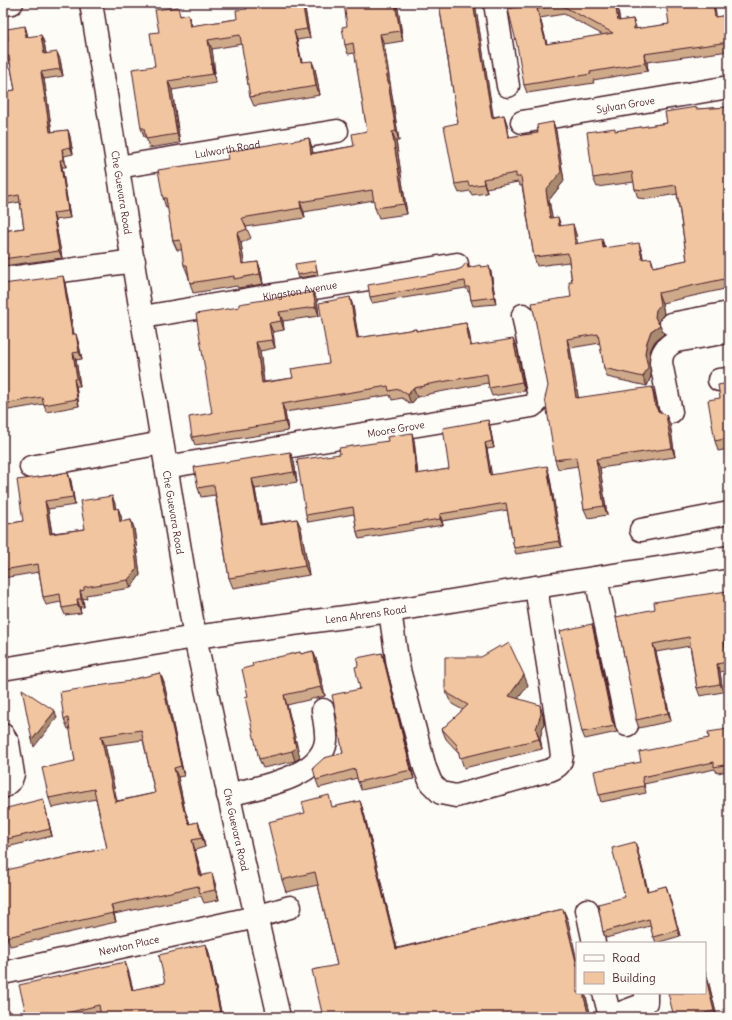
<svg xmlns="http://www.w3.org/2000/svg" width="732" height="1020" font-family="Delius,sans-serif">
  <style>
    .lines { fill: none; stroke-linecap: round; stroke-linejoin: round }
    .minor-casing { stroke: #4a1f2b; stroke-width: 25 }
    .major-casing { stroke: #4a1f2b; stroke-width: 25 }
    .minor { stroke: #fdfcf7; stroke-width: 22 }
    .major { stroke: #fdfcf7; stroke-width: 22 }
    .wall { fill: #cea98a; stroke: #4a1f2b; fill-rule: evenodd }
    .shaded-wall { fill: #a88a70; stroke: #4a1f2b }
    .building { fill: #f0c5a0; stroke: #4a1f2b; fill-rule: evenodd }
    .labels { text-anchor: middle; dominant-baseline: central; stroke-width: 3; stroke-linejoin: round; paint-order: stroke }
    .street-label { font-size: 10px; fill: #4a1f2b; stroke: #fdfcf7 }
  </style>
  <rect width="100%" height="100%" fill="#fdfcf7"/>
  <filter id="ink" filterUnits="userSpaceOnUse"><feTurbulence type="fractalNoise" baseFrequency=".025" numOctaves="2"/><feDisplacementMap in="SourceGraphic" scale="8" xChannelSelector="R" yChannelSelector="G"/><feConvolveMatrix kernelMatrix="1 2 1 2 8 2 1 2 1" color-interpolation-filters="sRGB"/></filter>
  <g filter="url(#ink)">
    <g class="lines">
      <!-- minor casing -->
      <g class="minor-casing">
        <g id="minor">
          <path id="s1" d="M 91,3 C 126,214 158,426 195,637"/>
          <path d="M 495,3 L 508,86"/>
          <path d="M 3,4 L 12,3"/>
          <path id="s2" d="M 522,122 L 729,87"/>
          <path id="s3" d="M 118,167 L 337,131"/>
          <path d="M 3,279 L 134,261"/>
          <path id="s4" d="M 143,317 L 457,264"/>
          <path d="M 671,324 L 729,313"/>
          <path d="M 719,380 L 729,379"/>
          <path d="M 671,412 L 661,363 C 661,352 666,346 676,341 L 729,332"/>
          <path d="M 31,467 L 162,443"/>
          <path id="s5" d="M 166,467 L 532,406 L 537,402 L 539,397 L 523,315"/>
          <path d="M 641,530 L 729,513"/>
          <path d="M 596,578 L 627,725"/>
          <path d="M 390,611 L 398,666 L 425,768 L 431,783 L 441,793 L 456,796 L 550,770 C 558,767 561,764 562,755 L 536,587"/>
          <path d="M 3,735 L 8,743 L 13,774 L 11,780 L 3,787"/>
          <path d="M 228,795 C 258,787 321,778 326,741 C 327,732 324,720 323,710"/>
          <path d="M 587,910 L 594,943"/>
          <path id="s6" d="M 3,973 L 256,917 L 290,907"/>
          <path d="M 604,993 L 610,1016"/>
          <path d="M 610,1017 L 642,1005 L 646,1002 L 646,993"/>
        </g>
      </g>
      <!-- major casing -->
      <g class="major-casing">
        <g id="major">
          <path id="s7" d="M 195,637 L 234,820 L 279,1017"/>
          <path id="s8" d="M 3,669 L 195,637 L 390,611 L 536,587 L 729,557"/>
        </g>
      </g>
      <!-- minor -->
      <use href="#minor" class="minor"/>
      <!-- major -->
      <use href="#major" class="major"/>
    </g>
    <!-- wall -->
    <path class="wall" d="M 266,3 L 303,3 L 305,9 L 310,38 L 297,40 L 302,62 L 315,69 L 320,95 L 254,106 L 250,97 L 242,44 L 212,49 L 215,73 L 214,73 L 216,83 L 172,90 L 180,143 L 149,148 L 146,137 L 144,137 L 141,128 L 155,66 L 159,32 L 181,15 L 191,23 L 192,26 L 237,19 L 247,9 Z
      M 433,3 L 475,3 L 493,117 L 504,115 L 507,124 L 509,137 L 538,133 L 553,122 L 556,131 L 564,181 L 549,200 L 552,217 L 561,226 L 576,234 L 577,244 L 605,248 L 642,252 L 643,259 L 654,267 L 687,260 L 677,194 L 648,199 L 638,198 L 635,189 L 634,182 L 597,187 L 593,178 L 616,131 L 667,123 L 697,109 L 729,107 L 729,288 L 662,303 L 664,314 L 659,320 L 659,323 L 660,325 L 664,334 L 655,341 L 650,351 L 649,362 L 651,376 L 647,386 L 607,377 L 604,368 L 600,343 L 570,348 L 578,398 L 655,396 L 658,410 L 666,415 L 670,424 L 675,457 L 600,468 L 607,515 L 588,518 L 584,509 L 578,466 L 558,469 L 555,460 L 571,297 L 572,282 L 569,262 L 537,266 L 534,257 L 522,186 L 520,186 L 518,182 L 486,188 L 487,193 L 472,195 L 470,191 L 459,193 L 455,184 L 458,123 L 439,4 L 433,5 Z
      M 617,3 L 620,21 L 633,19 L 636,29 L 729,15 L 729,51 L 647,62 L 648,71 L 593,80 L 594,83 L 527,93 L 524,85 L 530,4 ZM 564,14 L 603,35 L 547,44 L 540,18 Z
      M 398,9 L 403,41 L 384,44 L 399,141 L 396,141 L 407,214 L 379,218 L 375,208 L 374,200 L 304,212 L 305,218 L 246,227 L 251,238 L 241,243 L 244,264 L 258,262 L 261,271 L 263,284 L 238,288 L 237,286 L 193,293 L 190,283 L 188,275 L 184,265 L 182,250 L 177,250 L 173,241 L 168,208 L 166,208 L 163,198 L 228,159 L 309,138 L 312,148 L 313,153 L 354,146 L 367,131 L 355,53 L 348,54 L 345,45 L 347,26 Z
      M 25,26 L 28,37 L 44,42 L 46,53 L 60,59 L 63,76 L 44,79 L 52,132 L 68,130 L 70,137 L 73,154 L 64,156 L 66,167 L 62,167 L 70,218 L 55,220 L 62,258 L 3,266 L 3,231 L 24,228 L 20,202 L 3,205 L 3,92 L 15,90 L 10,63 L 9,63 L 6,56 L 8,40 Z
      M 315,261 L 318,275 L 298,278 L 297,275 Z
      M 469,267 L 481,267 L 491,272 L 496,304 L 473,306 L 471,300 L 470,293 L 469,293 L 466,288 L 372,303 L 370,297 L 457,270 Z
      M 65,283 L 74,334 L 78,341 L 82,359 L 76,360 L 80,386 L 76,386 L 79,406 L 46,412 L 44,404 L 3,411 L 3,284 Z
      M 313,292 L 317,300 L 319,316 L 283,321 L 284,330 L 273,332 L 275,348 L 260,351 L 264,382 L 293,378 L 329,363 L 353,306 L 358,338 L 416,329 L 416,331 L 466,323 L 469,332 L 471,346 L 517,348 L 525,391 L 492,396 L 489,388 L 488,383 L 428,394 L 428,395 L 417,397 L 411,404 L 402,398 L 392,400 L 390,395 L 285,412 L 288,431 L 195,445 L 192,437 L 212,413 L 239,307 Z
      M 729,383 L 729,449 L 718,451 L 715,441 L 720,398 Z
      M 488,420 L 490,427 L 494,448 L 487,449 L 491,475 L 549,473 L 562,547 L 516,554 L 514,548 L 507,510 L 442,521 L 443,525 L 359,539 L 357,532 L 354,514 L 308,522 L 306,515 L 340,454 L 388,441 L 414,440 L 418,474 L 449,469 Z
      M 290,452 L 294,461 L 297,482 L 255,489 L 261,524 L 297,519 L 301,528 L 309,575 L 233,588 L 229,578 L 215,495 L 201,497 L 198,488 Z
      M 68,473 L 71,481 L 75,505 L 48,509 L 52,533 L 85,529 L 112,496 L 115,504 L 115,509 L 118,508 L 121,516 L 122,522 L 131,520 L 134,528 L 140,575 L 131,588 L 86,595 L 87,598 L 83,599 L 84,607 L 80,607 L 81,613 L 65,615 L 62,608 L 61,602 L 46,605 L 43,597 L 39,572 L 3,578 L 3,525 L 23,521 Z
      M 727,591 L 729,595 L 729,648 L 727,648 L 729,664 L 729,670 L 720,672 L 723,692 L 700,696 L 697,688 L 690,646 L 656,652 L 671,721 L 639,728 L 636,720 L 655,609 Z
      M 592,624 L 594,631 L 614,725 L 617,732 L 585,739 L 582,732 Z
      M 313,651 L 317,661 L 325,696 L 287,705 L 300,758 L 295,761 L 263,768 L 259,759 L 248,696 L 253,666 L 300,652 L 301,654 Z
      M 382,653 L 385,661 L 414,779 L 361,790 L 357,778 L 319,788 L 316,780 L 343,753 L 337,719 L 360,689 L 358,666 Z
      M 160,673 L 164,683 L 184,776 L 178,777 L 185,811 L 190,824 L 198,822 L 202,832 L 205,847 L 195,850 L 202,875 L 215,883 L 219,900 L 204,903 L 201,896 L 114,914 L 116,922 L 10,946 L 7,937 L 39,863 L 107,848 L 96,799 L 52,808 L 49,798 L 75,761 L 70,729 L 68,729 L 64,719 L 130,681 ZM 143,740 L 155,793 L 117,801 L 105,745 Z
      M 528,685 L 518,698 L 543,715 L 544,723 L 540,738 L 542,749 L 464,768 L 459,753 L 446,739 L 442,729 L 463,710 L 452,704 L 449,699 L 445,689 Z
      M 729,729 L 729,771 L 717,773 L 715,769 L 644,784 L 646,793 L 601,802 L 599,795 L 641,762 L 709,738 Z
      M 360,801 L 364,813 L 397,948 L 563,909 L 568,921 L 577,993 L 585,993 L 591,1017 L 323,1017 L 337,965 L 318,885 L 286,892 L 282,880 L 333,807 Z
      M 45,806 L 52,836 L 3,848 L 3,809 Z
      M 637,848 L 648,891 L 666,886 L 668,892 L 680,936 L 656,943 L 650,926 L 606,938 L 603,932 L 625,897 Z
      M 206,944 L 209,953 L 217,993 L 222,1017 L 101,1017 L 101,1014 L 87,1017 L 27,1017 L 128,970 L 133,990 L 165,983 Z
      M 707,976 L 717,1017 L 674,1017 Z"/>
    <!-- shaded-wall -->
    <path class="shaded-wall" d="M 302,3 L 303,3 L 305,9 L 310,38 L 307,29 Z
      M 395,3 L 396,3 L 398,9 L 403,41 L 400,31 Z
      M 473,3 L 475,3 L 495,127 L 492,118 Z
      M 615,3 L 617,3 L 621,30 L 618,21 Z
      M 713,3 L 714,3 L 718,25 L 715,17 Z
      M 537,9 L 540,18 L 549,52 L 546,44 Z
      M 188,14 L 191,23 L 193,35 L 190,26 Z
      M 633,19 L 636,27 L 637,37 L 634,29 Z
      M 25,26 L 27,33 L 29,44 L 26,37 Z
      M 294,31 L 297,40 L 304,71 L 301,62 Z
      M 380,34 L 384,44 L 399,141 L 396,131 Z
      M 41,35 L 44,42 L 47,61 L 44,54 Z
      M 208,40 L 212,49 L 215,73 L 212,64 Z
      M 57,52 L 60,59 L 63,76 L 60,69 Z
      M 644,54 L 647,62 L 648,71 L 645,63 Z
      M 312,61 L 315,69 L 320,95 L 316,86 Z
      M 211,64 L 214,73 L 216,83 L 213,74 Z
      M 41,72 L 44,79 L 53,140 L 50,132 Z
      M 168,81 L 172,90 L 180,143 L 177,134 Z
      M 504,115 L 507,124 L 511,147 L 508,137 Z
      M 553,122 L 556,131 L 564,181 L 549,200 L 554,227 L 550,218 L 546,190 Z
      M 68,130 L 70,137 L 73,154 L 70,147 Z
      M 392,132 L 396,141 L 407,214 L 404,204 Z
      M 309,138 L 312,148 L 315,163 L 311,154 Z
      M 62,149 L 64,156 L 66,167 L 63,160 Z
      M 60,160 L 62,167 L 70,218 L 68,211 Z
      M 483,179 L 486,188 L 487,193 L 484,184 Z
      M 300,202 L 304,212 L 305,218 L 301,208 Z
      M 53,213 L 55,220 L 62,258 L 59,251 Z
      M 558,217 L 561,226 L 562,236 L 559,226 Z
      M 573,224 L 576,234 L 579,253 L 575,244 Z
      M 237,233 L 241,243 L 246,274 L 242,264 Z
      M 602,239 L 605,248 L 603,248 Z
      M 639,243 L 642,252 L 645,268 L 642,259 Z
      M 651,258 L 654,267 L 653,267 Z
      M 258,262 L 261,271 L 263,284 L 260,274 Z
      M 489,266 L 491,272 L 496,304 L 494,297 Z
      M 63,276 L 65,283 L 75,341 L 72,334 Z
      M 313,292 L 317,300 L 319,316 L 316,307 Z
      M 658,293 L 662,303 L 664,314 L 659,320 L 659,326 L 655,317 Z
      M 350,297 L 353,306 L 360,347 L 357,338 Z
      M 279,312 L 283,321 L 284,330 L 281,321 Z
      M 269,323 L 273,332 L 275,348 L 272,340 Z
      M 466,323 L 469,332 L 473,355 L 470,346 Z
      M 660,325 L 664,334 L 655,341 L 650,351 L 649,362 L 651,376 L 647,386 L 643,377 L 645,353 L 647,342 L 651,331 Z
      M 76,334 L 78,341 L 82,359 L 79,352 Z
      M 513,339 L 517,348 L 525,391 L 522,382 Z
      M 567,339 L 570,348 L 580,407 L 576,398 Z
      M 256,342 L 260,351 L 265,391 L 262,383 Z
      M 73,353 L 76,360 L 80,386 L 77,378 Z
      M 74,379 L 76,386 L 79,406 L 77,399 Z
      M 652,387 L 655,396 L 659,414 L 655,405 Z
      M 413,388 L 417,397 L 411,404 L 408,395 Z
      M 282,404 L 285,412 L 288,431 L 285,422 Z
      M 666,415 L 670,424 L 675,457 L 672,448 Z
      M 488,420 L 490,427 L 494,448 L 492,441 Z
      M 412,433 L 414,440 L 418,481 L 416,474 Z
      M 485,443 L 487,449 L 493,482 L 490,475 Z
      M 290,452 L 294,461 L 297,482 L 294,472 Z
      M 596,459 L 600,468 L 607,515 L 604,506 Z
      M 547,466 L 549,473 L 562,547 L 559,541 Z
      M 68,473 L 71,481 L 75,505 L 73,497 Z
      M 252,479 L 255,489 L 263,534 L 260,525 Z
      M 112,496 L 115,504 L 117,517 L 114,509 Z
      M 45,501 L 48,509 L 53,542 L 50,534 Z
      M 118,508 L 121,516 L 123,530 L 120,522 Z
      M 440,514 L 442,521 L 443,525 L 440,519 Z
      M 297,519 L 301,528 L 309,575 L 305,566 Z
      M 131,520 L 134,528 L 140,575 L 131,588 L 128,580 Z
      M 80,591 L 83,599 L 84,607 L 81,599 Z
      M 77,599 L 80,607 L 81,613 L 78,605 Z
      M 592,624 L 594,631 L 615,728 L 612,721 Z
      M 724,640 L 727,648 L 729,668 L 727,662 Z
      M 653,644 L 656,652 L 671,721 L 668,713 Z
      M 313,651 L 317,661 L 325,696 L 321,687 Z
      M 382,653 L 385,661 L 414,779 L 411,770 Z
      M 717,664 L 720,672 L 723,692 L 720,684 Z
      M 160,673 L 164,683 L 184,776 L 181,766 Z
      M 524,675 L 528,685 L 513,706 L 509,696 Z
      M 284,695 L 287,705 L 300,758 L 295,761 L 292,751 Z
      M 540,705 L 543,715 L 544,723 L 540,738 L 542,749 L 536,729 Z
      M 55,711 L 57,718 L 34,747 L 32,740 Z
      M 101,736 L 105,745 L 119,811 L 115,802 Z
      M 174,768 L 178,777 L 187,821 L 184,811 Z
      M 43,799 L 45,806 L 52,836 L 50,829 Z
      M 360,801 L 364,813 L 400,961 L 396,949 Z
      M 185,811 L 189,821 L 192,834 L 189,824 Z
      M 198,822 L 202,832 L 205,847 L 202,838 Z
      M 192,840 L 195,850 L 204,886 L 200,876 Z
      M 635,842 L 637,848 L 650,898 L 647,891 Z
      M 212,873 L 215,883 L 219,900 L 215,890 Z
      M 666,886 L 668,892 L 680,936 L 678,930 Z
      M 111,905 L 114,914 L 116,922 L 113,913 Z
      M 563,909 L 568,921 L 577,960 L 577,966 Z
      M 206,944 L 209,953 L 217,993 L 222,1017 L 221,1017 L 214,984 Z
      M 125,962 L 128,970 L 135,998 L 132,990 Z
      M 705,971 L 707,976 L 717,1017 L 714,1011 L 705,974 Z
      M 583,993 L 585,993 L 591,1017 L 589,1017 Z
      M 705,1013 L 707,1017 L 702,1017 Z"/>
    <!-- building -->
    <path class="building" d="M 266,3 L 302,3 L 307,29 L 294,31 L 301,62 L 312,61 L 316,86 L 250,97 L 240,35 L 208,40 L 212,64 L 211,64 L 213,74 L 168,81 L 177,134 L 146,139 L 144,128 L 141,128 L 132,69 L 155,66 L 150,33 L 159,32 L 155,10 L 178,7 L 180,16 L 188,14 L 190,26 L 237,19 L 236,10 L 247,9 L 246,6 Z
      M 344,3 L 395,3 L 400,31 L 380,34 L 396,131 L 392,132 L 404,204 L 375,208 L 372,190 L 300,202 L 301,208 L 242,218 L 247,229 L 237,233 L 242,264 L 258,262 L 260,274 L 234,279 L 234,276 L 190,283 L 187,265 L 184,265 L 180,240 L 173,241 L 166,198 L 163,198 L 158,170 L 228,159 L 227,152 L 309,138 L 311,154 L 354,146 L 352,134 L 367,131 L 353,43 L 345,45 L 342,27 L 347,26 Z
      M 439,3 L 473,3 L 492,118 L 504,115 L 508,137 L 538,133 L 537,125 L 553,122 L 561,172 L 546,190 L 550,218 L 558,217 L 559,226 L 573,224 L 575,244 L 602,239 L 603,248 L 639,243 L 642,259 L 651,258 L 653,267 L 687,260 L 676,185 L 644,190 L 635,189 L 632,172 L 593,178 L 587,132 L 615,128 L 615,131 L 667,123 L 665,112 L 696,107 L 696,109 L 729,107 L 729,278 L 658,293 L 660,305 L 656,310 L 655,317 L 658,323 L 660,325 L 651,331 L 647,342 L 645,353 L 648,367 L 643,377 L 604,368 L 598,334 L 567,339 L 576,398 L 652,387 L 655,405 L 658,411 L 666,415 L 672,448 L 596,459 L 604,506 L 584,509 L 576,457 L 555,460 L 545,398 L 548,386 L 532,303 L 571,297 L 569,282 L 572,282 L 568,253 L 534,257 L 521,177 L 516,177 L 516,173 L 483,179 L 484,184 L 469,186 L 468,182 L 455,184 L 444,126 L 458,123 Z
      M 530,3 L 615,3 L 618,21 L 633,19 L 634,29 L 669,24 L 666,3 L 713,3 L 715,17 L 729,15 L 729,42 L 644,54 L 645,63 L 590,72 L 591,74 L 524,85 L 517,45 L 508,9 L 530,4 ZM 561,5 L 613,33 L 546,44 L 537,9 Z
      M 25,26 L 26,37 L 41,35 L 44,54 L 57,52 L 60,69 L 41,72 L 50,132 L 68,130 L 70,147 L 62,149 L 63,160 L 60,160 L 68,211 L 53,213 L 59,251 L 3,259 L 3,231 L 24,228 L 19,195 L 3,198 L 3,92 L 15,90 L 9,56 L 6,56 L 4,41 L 8,40 L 7,29 Z
      M 315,261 L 317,271 L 297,275 L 295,264 Z
      M 466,263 L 467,263 L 468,268 L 480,265 L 481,267 L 489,266 L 494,297 L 471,300 L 469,287 L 466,287 L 465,281 L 370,297 L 368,285 L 457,270 L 462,268 Z
      M 63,276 L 72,334 L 76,334 L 79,352 L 73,353 L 77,378 L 74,379 L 77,399 L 44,405 L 42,397 L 3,404 L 3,284 Z
      M 313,292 L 316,307 L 279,312 L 281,321 L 269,323 L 272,340 L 256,342 L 262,383 L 293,378 L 291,369 L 329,363 L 319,303 L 350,297 L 357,338 L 416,329 L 416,331 L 466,323 L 470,346 L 513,339 L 522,382 L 489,388 L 487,374 L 424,385 L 425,386 L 413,388 L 408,395 L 399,389 L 389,391 L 388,386 L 282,404 L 285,422 L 192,437 L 189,417 L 212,413 L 196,314 L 239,307 L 239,304 Z
      M 729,383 L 729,438 L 715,441 L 708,400 L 720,398 L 718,385 Z
      M 488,420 L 492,441 L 485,443 L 490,475 L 547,466 L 559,541 L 514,548 L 506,503 L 440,514 L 440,519 L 357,532 L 353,507 L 306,515 L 297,460 L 340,454 L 339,448 L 388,441 L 387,437 L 412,433 L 416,474 L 449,469 L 443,428 Z
      M 290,452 L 294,472 L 252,479 L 260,525 L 297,519 L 305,566 L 229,578 L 214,485 L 198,488 L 194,467 Z
      M 68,473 L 73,497 L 45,501 L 50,534 L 85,529 L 80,501 L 112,496 L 114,509 L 118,508 L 120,522 L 131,520 L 137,568 L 128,580 L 84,587 L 84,590 L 80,591 L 81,599 L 77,599 L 78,605 L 62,608 L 60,594 L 43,597 L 38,564 L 3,570 L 3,525 L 23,521 L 17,480 Z
      M 727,591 L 729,600 L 729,639 L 724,640 L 727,662 L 717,664 L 720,684 L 697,688 L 689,637 L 653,644 L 668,713 L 636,720 L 636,714 L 616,617 L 655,609 L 654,602 Z
      M 592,624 L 612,721 L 615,726 L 582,732 L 560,631 Z
      M 509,643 L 524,675 L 509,696 L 540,705 L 541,714 L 536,729 L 539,739 L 460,758 L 457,745 L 442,729 L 468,705 L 449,694 L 445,689 L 445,657 L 481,657 L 500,646 L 501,648 Z
      M 313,651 L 321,687 L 284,695 L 296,748 L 292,751 L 259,759 L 245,697 L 248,696 L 242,669 L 253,666 L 252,663 L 300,652 L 301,654 Z
      M 382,653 L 411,770 L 358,782 L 355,769 L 316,780 L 313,768 L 324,758 L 343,753 L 336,719 L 337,719 L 332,695 L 360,689 L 355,667 L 358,666 L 357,658 Z
      M 160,673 L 181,766 L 174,768 L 184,811 L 185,811 L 189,824 L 198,822 L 202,838 L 192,840 L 200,876 L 212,873 L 215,890 L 200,893 L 198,886 L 111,905 L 113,913 L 7,937 L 3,920 L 3,871 L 39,862 L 39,863 L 107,848 L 94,789 L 49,798 L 42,768 L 75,761 L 68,718 L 64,719 L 60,692 L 130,681 L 130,680 ZM 141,730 L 155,793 L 115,802 L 101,736 Z
      M 22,689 L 55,711 L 32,740 Z
      M 729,729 L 729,764 L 714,767 L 714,762 L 642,777 L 644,786 L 599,795 L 594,771 L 641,762 L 639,752 L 709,738 L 708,732 Z
      M 329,795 L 332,807 L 360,801 L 396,949 L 563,909 L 577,966 L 577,993 L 583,993 L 589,1017 L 323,1017 L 312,970 L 337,965 L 315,872 L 282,880 L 268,822 L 305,813 L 302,802 Z
      M 43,799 L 50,829 L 3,840 L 3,809 Z
      M 635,842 L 647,891 L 666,886 L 678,930 L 653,937 L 649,919 L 603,932 L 598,904 L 625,897 L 612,848 Z
      M 206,944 L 214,984 L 221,1017 L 101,1017 L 99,1005 L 67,1013 L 67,1015 L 60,1017 L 27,1017 L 19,985 L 125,962 L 132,990 L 165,983 L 159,955 Z
      M 705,974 L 714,1011 L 705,1013 L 702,1017 L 674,1017 L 668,993 L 705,993 Z"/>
  </g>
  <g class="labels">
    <!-- street labels -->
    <g class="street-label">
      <text stroke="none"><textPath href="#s2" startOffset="105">Sylvan Grove</textPath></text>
      <text stroke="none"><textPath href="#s3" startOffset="111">Lulworth Road</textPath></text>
      <text stroke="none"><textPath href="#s1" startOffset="192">Che Guevara Road</textPath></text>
      <text stroke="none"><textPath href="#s4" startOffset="159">Kingston Avenue</textPath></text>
      <text stroke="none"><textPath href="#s5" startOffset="233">Moore Grove</textPath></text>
      <text stroke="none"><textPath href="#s1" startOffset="516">Che Guevara Road</textPath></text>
      <text stroke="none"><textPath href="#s8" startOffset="367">Lena Ahrens Road</textPath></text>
      <text stroke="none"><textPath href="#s7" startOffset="197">Che Guevara Road</textPath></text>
      <text stroke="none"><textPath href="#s6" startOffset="129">Newton Place</textPath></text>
    </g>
  </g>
  <!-- margin -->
  <rect width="732" height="1020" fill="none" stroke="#fdfcf7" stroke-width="16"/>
  <rect x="8" y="8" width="716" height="1004" fill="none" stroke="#4a1f2b" stroke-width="1.5" filter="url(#ink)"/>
  <!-- legend -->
  <rect x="576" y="942" width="130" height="52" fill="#fdfcf7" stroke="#b5a4a5"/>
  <rect x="584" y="955" width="20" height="6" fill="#fdfcf7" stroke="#b5a4a5"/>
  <text x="612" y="962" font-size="12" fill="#4a1f2b">Road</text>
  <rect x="584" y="972" width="20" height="12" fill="#f0c5a0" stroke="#b5a4a5"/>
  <text x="612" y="982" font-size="12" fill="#4a1f2b">Building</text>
</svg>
